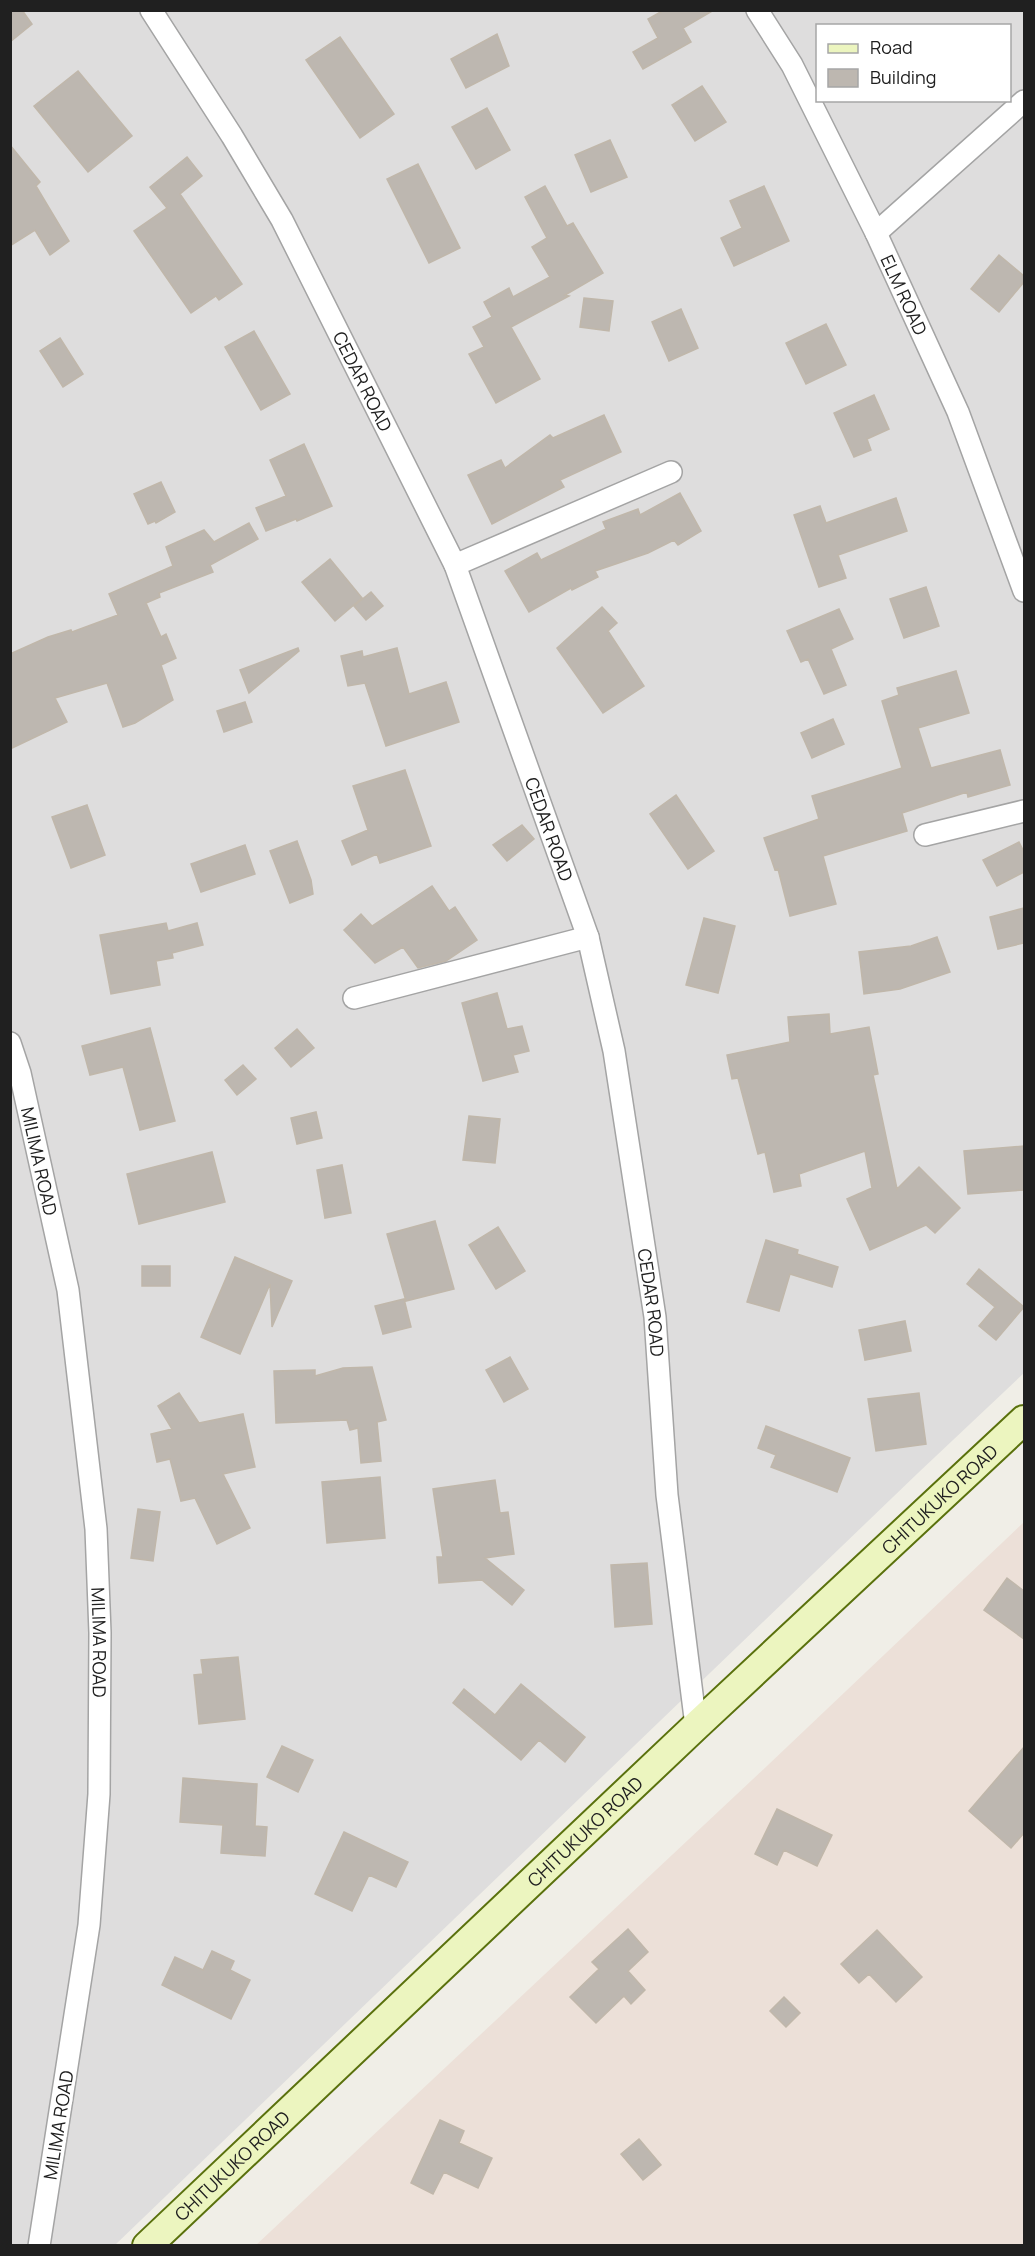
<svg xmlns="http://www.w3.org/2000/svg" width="1035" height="2256" font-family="Manrope,sans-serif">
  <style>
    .residential { fill: #dedddd; fill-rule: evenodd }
    .military { fill: #ece0d8 }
    .building { fill: #bdb7b0; stroke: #c0b7aa; stroke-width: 1.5 }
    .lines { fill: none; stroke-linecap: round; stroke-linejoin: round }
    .street-casing { stroke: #a4a4a4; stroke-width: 24 }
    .secondary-casing { stroke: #5a710d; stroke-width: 32 }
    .street { stroke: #fff; stroke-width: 21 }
    .secondary { stroke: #ecf5bf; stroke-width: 28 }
    .labels { text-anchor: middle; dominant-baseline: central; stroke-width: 6; stroke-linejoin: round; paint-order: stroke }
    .street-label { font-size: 18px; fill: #202020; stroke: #fff }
  </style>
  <rect width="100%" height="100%" fill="#f0eee7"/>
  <!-- residential -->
  <path class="residential" d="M 11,11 L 1024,11 L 1024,1373 L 918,1473 L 115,2245 L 11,2246 ZM 818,26 L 1010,26 L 1010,100 L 818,100 Z"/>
  <!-- military -->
  <path class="military" d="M 1024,1522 L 1024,2245 L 255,2246 L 768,1765 Z"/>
  <!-- building -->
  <path class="building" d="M 10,10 L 22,10 L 32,24 L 10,42 Z
    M 664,10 L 714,10 L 683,28 L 691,42 L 643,69 L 633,52 L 658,38 L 648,19 Z
    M 497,34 L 509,66 L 466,88 L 451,59 Z
    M 340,37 L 394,114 L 360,138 L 306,60 Z
    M 78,71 L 132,136 L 88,172 L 34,106 Z
    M 702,86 L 726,122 L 695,141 L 672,105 Z
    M 487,108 L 510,150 L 476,169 L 452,127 Z
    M 610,140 L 627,177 L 591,192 L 575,155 Z
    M 10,145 L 40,182 L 36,186 L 69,241 L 50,255 L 35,230 L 10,246 Z
    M 187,157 L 202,176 L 180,194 L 242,284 L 219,300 L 216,296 L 191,313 L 134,231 L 167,208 L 150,187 Z
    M 418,164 L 460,248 L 429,263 L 387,179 Z
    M 545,186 L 567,226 L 573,223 L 603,273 L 565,295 L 569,296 L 511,327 L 540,379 L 496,403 L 469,354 L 484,347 L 473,327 L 492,317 L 484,302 L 509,288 L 513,297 L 550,277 L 532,247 L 547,238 L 525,197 Z
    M 764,186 L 789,241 L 734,266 L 721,238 L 742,228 L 730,201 Z
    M 999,255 L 1024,276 L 1024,282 L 999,312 L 971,289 Z
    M 584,298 L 613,301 L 609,331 L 580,327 Z
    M 681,309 L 698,348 L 669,361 L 652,322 Z
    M 826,324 L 846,365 L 806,384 L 786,343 Z
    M 254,331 L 290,394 L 261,410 L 225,347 Z
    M 60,338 L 83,374 L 63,387 L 40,351 Z
    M 874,395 L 889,429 L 867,439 L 871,450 L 854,457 L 834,413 Z
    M 604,415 L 621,452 L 560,480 L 564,487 L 492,524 L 468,475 L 501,460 L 505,468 L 550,435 L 553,438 Z
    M 304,444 L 332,506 L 297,521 L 296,519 L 266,531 L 256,508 L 286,496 L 270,460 Z
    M 161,482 L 175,512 L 156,523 L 155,521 L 148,524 L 134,494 Z
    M 680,493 L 701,531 L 678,545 L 674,540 L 648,553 L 595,571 L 598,577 L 572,590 L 571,588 L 529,612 L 505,571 L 537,553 L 541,560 L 606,529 L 603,522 L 638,509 L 640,515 Z
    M 896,498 L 907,531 L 838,555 L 846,578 L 819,587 L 794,515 L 820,506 L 826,523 Z
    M 249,523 L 258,539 L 210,565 L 213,572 L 159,593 L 160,597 L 146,603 L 161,637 L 166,634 L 176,658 L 161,665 L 173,700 L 135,723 L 123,727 L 107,683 L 55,698 L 67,722 L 10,749 L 10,654 L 48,637 L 71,630 L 72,632 L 118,615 L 109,594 L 173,566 L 166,547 L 204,530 L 214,542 Z
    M 330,559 L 362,598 L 335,621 L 302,582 Z
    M 926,587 L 939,626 L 904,638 L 890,599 Z
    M 371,592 L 383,606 L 366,620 L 354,606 Z
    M 602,607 L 617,623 L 608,631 L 644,686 L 603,713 L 557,648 Z
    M 839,609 L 853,639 L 831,649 L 846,685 L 824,694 L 808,659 L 801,662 L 787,631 Z
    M 298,648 L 299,651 L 249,693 L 240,670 Z
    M 397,648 L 409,694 L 446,682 L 459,722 L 386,746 L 365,683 L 348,686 L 341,656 L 362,651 L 363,657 Z
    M 956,671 L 969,713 L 918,728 L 931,768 L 1000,750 L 1010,785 L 968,797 L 967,792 L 902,813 L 907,831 L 823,856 L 836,904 L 790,916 L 778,869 L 775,870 L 764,838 L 819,819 L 812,796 L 902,768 L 882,701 L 899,695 L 897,688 Z
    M 245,702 L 252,722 L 224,732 L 217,711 Z
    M 833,719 L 844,744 L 812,758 L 801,733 Z
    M 405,770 L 431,846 L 380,863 L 377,854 L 352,865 L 342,841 L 368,830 L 353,786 Z
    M 676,795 L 714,851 L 688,869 L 650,814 Z
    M 87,805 L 105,855 L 71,868 L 52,817 Z
    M 522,825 L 534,839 L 507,861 L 493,845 Z
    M 297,841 L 311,880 L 313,894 L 290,903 L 270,851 Z
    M 1019,842 L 1024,852 L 1024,872 L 997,886 L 983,860 Z
    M 245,845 L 255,874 L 201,892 L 191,864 Z
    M 432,886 L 449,911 L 455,907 L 477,940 L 446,961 L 418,968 L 403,947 L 375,963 L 344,930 L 361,914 L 372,926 Z
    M 1024,908 L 1024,943 L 998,949 L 990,917 Z
    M 704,918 L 735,926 L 718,993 L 686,985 Z
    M 166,923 L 168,931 L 197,923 L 203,945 L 172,953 L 173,958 L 156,961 L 160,985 L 111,994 L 100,935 Z
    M 937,937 L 950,972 L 900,989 L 864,994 L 859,952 L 911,946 Z
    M 497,993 L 507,1029 L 522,1026 L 529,1051 L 513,1055 L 518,1072 L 483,1081 L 462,1003 Z
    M 829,1014 L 830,1034 L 869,1027 L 878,1074 L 873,1075 L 897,1189 L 919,1167 L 960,1208 L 935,1233 L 926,1225 L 870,1250 L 847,1199 L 872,1188 L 865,1151 L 799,1174 L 801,1186 L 774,1192 L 765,1152 L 758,1154 L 738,1078 L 732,1079 L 727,1055 L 790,1042 L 788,1017 Z
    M 150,1028 L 175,1121 L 140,1130 L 123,1067 L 90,1075 L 82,1046 Z
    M 297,1029 L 314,1048 L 291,1067 L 275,1048 Z
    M 243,1065 L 256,1079 L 237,1095 L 225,1080 Z
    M 316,1112 L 322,1138 L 297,1144 L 291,1118 Z
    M 469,1116 L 500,1119 L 495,1163 L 463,1160 Z
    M 1024,1146 L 1024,1190 L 968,1194 L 964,1151 Z
    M 212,1152 L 225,1202 L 139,1224 L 127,1174 Z
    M 342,1165 L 351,1213 L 325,1218 L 317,1170 Z
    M 435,1221 L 454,1289 L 406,1301 L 387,1234 Z
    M 498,1227 L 525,1271 L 496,1289 L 469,1245 Z
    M 766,1240 L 798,1250 L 797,1254 L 838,1267 L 832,1287 L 790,1274 L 779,1311 L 747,1302 Z
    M 235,1257 L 292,1281 L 272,1327 L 270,1284 L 240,1354 L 201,1337 Z
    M 142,1266 L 170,1266 L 170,1286 L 142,1286 Z
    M 979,1269 L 1024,1307 L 996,1340 L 979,1326 L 995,1307 L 967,1284 Z
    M 404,1299 L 411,1327 L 383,1334 L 375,1306 Z
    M 905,1321 L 911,1351 L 865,1360 L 859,1330 Z
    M 510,1357 L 528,1389 L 504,1402 L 486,1370 Z
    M 372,1367 L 386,1420 L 377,1422 L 381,1461 L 361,1463 L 358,1428 L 350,1430 L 347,1420 L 276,1423 L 274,1371 L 315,1370 L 315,1376 L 343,1368 Z
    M 179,1393 L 199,1423 L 243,1414 L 255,1467 L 223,1474 L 250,1528 L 217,1544 L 195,1498 L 181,1501 L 170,1459 L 157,1462 L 151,1434 L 172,1429 L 158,1406 Z
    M 919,1393 L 926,1444 L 876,1451 L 868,1399 Z
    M 766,1426 L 850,1458 L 837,1492 L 771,1467 L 776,1455 L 758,1448 Z
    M 380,1477 L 385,1538 L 327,1543 L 322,1482 Z
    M 495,1480 L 500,1513 L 508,1512 L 514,1554 L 485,1558 L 524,1590 L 512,1605 L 482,1580 L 439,1583 L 437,1557 L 443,1557 L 433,1489 Z
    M 138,1509 L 160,1512 L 153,1561 L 131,1558 Z
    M 647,1563 L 652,1624 L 615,1627 L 611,1565 Z
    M 1007,1578 L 1024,1591 L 1024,1639 L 984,1610 Z
    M 238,1657 L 245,1719 L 199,1724 L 194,1675 L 203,1674 L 201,1660 Z
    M 521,1684 L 585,1737 L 565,1762 L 539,1740 L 521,1760 L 453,1703 L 464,1689 L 495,1715 Z
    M 282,1746 L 313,1760 L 298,1792 L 267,1777 Z
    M 1024,1747 L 1024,1833 L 1011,1848 L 969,1811 Z
    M 183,1778 L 257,1784 L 255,1826 L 267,1827 L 265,1856 L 221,1853 L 223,1825 L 180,1822 Z
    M 777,1809 L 832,1835 L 817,1866 L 784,1850 L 777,1865 L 755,1854 Z
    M 344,1832 L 408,1862 L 396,1887 L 369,1875 L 352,1911 L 315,1894 Z
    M 628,1929 L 648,1952 L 628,1971 L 645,1990 L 631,2004 L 624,1996 L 596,2023 L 570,1997 L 599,1969 L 592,1962 Z
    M 877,1930 L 922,1977 L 896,2002 L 869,1974 L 859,1983 L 841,1964 Z
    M 212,1951 L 234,1961 L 230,1970 L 250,1980 L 231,2019 L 162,1985 L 175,1957 L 203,1970 Z
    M 784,1997 L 800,2013 L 786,2027 L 770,2011 Z
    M 440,2120 L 464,2131 L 459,2143 L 492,2158 L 478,2188 L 444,2172 L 433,2194 L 411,2183 Z
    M 639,2139 L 661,2165 L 643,2180 L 621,2154 Z"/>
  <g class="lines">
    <!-- street casing -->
    <g class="street-casing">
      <g id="street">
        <path id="s1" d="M 151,10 L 232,136 L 282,220 L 455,565 L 588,937 L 614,1051 L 655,1317 L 667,1495 L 696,1726"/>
        <path id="s2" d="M 757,10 L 792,65 L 876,233 L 958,412 L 1024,591"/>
        <path d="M 876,233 L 1024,101"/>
        <path d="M 455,565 L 671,472"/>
        <path d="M 925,835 L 1024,811"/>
        <path d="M 354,998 L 588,937"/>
        <path id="s3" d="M 10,1043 L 20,1073 L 68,1290 L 96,1529 L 100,1633 L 99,1794 L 89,1925 L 39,2246"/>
      </g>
    </g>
    <!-- secondary casing -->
    <g class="secondary-casing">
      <g id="secondary">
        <path id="s4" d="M 147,2246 L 696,1726 L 1024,1420"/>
      </g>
    </g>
    <!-- street -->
    <use href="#street" class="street"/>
    <!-- secondary -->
    <use href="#secondary" class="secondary"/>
  </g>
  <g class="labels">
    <!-- street labels -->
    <g class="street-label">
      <text stroke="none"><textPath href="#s2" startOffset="321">ELM ROAD</textPath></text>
      <text stroke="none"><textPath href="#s1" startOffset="428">CEDAR ROAD</textPath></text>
      <text stroke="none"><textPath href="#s1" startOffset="914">CEDAR ROAD</textPath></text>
      <text stroke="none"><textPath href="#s3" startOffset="122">MILIMA ROAD</textPath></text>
      <text stroke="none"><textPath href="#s1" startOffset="1400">CEDAR ROAD</textPath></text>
      <text stroke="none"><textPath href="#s4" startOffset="1089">CHITUKUKO ROAD</textPath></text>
      <text stroke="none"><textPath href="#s3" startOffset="608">MILIMA ROAD</textPath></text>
      <text stroke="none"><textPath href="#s4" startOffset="603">CHITUKUKO ROAD</textPath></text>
      <text transform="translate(58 2125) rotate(-81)">MILIMA ROAD</text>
      <text stroke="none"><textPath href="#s4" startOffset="117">CHITUKUKO ROAD</textPath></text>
    </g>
  </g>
  <!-- border -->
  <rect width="1035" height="2256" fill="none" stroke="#202020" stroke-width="24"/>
  <!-- legend -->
  <rect x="816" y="24" width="195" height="78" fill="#ffffff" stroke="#a6a6a6" stroke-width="1.5"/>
  <rect x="828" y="44" width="30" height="9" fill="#ecf5bf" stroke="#a6a6a6" stroke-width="1.5"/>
  <text x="870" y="54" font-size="18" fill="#202020">Road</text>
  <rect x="828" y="69" width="30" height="18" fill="#bdb7b0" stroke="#a6a6a6" stroke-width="1.5"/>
  <text x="870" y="84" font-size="18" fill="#202020">Building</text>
</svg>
